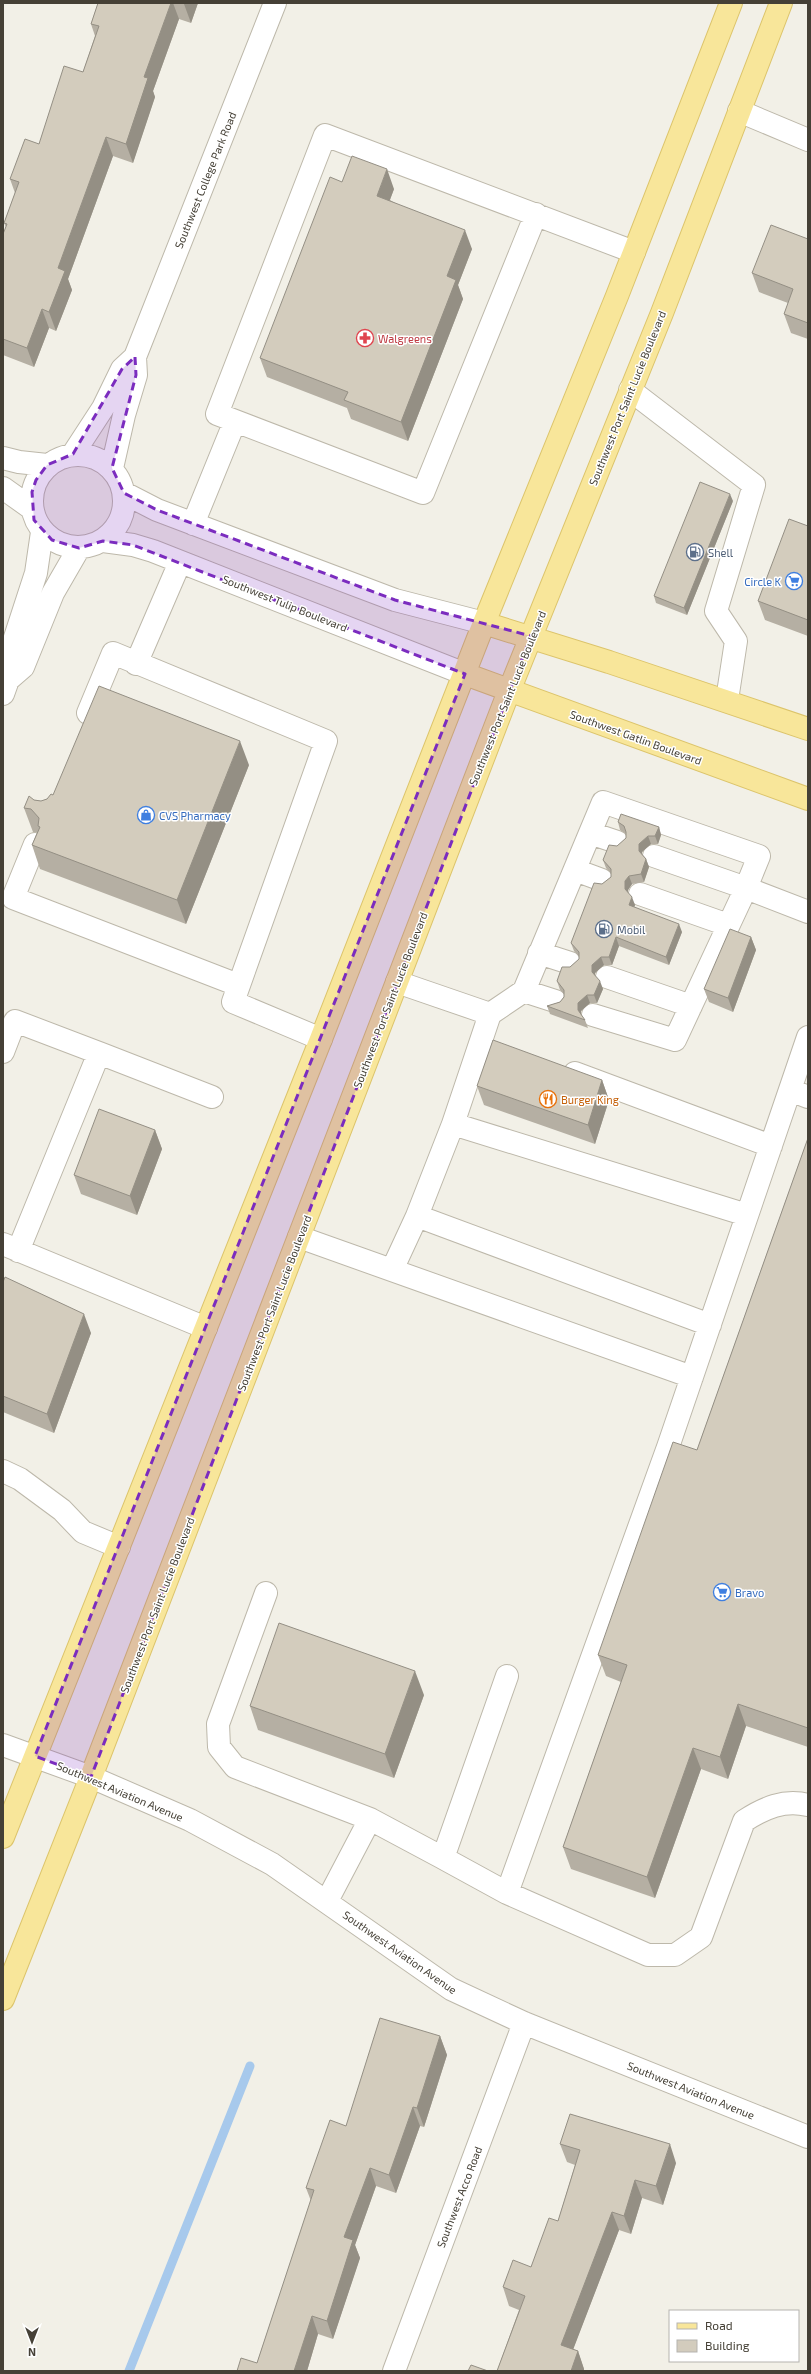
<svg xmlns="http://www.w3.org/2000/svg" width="811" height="2374" font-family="'Exo 2',sans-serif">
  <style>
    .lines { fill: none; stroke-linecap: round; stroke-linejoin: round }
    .stream { stroke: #a7c9ec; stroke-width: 9 }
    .minor-casing { stroke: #bdb8aa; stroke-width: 24 }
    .major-casing { stroke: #dcc46b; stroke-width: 24 }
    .minor { stroke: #fff; stroke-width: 22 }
    .major { stroke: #f8e69a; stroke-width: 22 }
    .wall { fill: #b5afa3 }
    .shaded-wall { fill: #948f84 }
    .building { fill: #d3ccbd; stroke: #948f84 }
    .marked { fill: #7b2cbf; fill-opacity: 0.2; stroke: #7b2cbf; stroke-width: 3; stroke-dasharray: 8 5; stroke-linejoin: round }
    .labels { text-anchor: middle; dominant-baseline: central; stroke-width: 3; stroke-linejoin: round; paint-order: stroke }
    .street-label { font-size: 11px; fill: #454036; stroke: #fff }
    .health-label { font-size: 11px; fill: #be3a42; stroke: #fff; text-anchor: start }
    .service-label { font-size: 11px; fill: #4e5e75; stroke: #fff; text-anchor: start }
    .shop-label { font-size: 11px; fill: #366cbe; stroke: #fff; text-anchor: start }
    .food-label { font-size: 11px; fill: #c56008; stroke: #fff; text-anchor: start }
  </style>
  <rect width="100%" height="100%" fill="#f2f0e7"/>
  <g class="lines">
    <!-- stream -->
    <path class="stream" d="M 129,2371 L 250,2066"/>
    <!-- minor casing -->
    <g class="minor-casing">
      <path id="minor" d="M 739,111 L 808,140
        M 536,214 L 423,493 L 217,414 L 325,135 L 634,252
        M 630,390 L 754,485 L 716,611 L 736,641 L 727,700
        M 73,454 L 103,408 L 122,369 L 135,357
        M32 501a46 46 0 1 1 92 0a46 46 0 1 1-92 0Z
        M 3,458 L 19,462 L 47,465
        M 112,468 L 124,415 L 136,375 L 135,357 L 275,3
        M 3,488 L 31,508
        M 124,493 L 157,510 L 395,600 L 484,623
        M 193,524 L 235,421
        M 103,541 L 133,545 L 153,551 L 465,674
        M 136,664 L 180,562
        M 8,680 L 23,667 L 53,593 L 79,548
        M 3,694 L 8,680 L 7,662 L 36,573 L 42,532
        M 88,713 L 113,653 L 326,741 L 233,1002 L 321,1039
        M 590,833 L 603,802 L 759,856 L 746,888 L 654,856
        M 35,844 L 13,898 L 238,985
        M 575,870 L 602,880
        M 640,894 L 728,925
        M 539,953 L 570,963
        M 607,977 L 691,1006
        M 397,982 L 490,1014 L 524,991 L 555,1001
        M 524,991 L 590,833 L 617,842
        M 490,1014 L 453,1124 L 747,1215
        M 593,1015 L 675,1040 L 746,888 L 808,912
        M 3,1052 L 15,1021 L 99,1053 L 18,1251
        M 99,1053 L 212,1097
        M 575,1073 L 771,1146
        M 790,1090 L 808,1097
        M 453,1124 L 417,1216 L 710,1325
        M 299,1237 L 692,1377
        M 3,1244 L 206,1328
        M 392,1270 L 417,1216
        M 3,1471 L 20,1479 L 62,1510 L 83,1532 L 119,1547
        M 266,1593 L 218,1724 L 219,1747 L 235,1767 L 370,1819 L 443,1858
        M 507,1676 L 443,1858 L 507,1893 L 648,1955 L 675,1955 L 701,1937 L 744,1821 C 764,1808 784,1799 808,1805
        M 3,1745 L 91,1777 L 190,1820 L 272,1864 L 451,1989 L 524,2023 L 808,2137
        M 507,1893 L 668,1447 L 808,1037
        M 327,1901 L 370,1819
        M 394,2371 L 524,2023"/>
    </g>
    <!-- major casing -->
    <g class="major-casing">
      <path id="major" d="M 484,623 L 609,662 L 808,729
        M 465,674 L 808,799
        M 3,1837 L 321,1039 L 484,623 L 617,296 L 731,3
        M 3,1999 L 91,1777 L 509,691 L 662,313 L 781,3"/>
    </g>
    <!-- minor -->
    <use href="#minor" class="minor"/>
    <!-- major -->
    <use href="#major" class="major"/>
  </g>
  <!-- wall -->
  <path class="wall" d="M 98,3 L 198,3 L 191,23 L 179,19 L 153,91 L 155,97 L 133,163 L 113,156 L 68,279 L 72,290 L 56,331 L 49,328 L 34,367 L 3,355 L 3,234 L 6,227 L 4,223 L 15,193 L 10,179 L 39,144 L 83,72 L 95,36 L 91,24 Z
    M 342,182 L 394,189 L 390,200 L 472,249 L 458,285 L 463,299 L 408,441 L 351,419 L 347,408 L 267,377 L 260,358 Z
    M 808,239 L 808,339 L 791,333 L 784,314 L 788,303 L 759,292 L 752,273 Z
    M 733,501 L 687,615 L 656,603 L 654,596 Z
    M 808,526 L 808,636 L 765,620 L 758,601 Z
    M 249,765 L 186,924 L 40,869 L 32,845 L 37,832 L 33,832 L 24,808 L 34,800 L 41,801 L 47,799 L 53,795 Z
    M 618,822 L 659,827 L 661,835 L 658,844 L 651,844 L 642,852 L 642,854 L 646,859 L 649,867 L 644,882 L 632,884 L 628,890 L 628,893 L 635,905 L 634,907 L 682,932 L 669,965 L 619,946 L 612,965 L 604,965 L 595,973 L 595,975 L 603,989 L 597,1003 L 590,1003 L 581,1011 L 581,1015 L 585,1020 L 588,1028 L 550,1014 L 547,1006 L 560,1002 L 564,997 L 564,994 L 560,990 L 557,981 L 570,967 L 579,959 L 579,957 L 574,951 L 571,943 L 602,884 L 611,877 L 611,874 L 606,868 L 603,860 L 626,838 L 626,834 L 620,830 Z
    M 751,937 L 756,950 L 733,1012 L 709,1002 L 704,989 Z
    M 602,1080 L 609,1100 L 595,1144 L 484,1105 L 477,1086 Z
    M 155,1130 L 162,1149 L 137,1215 L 81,1194 L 74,1175 Z
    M 808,1138 L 808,1747 L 746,1726 L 728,1779 L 701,1769 L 655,1898 L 571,1869 L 563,1847 L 621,1682 L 606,1676 L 598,1655 L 697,1450 Z
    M 3,1282 L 91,1333 L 54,1433 L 3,1412 Z
    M 424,1695 L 394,1778 L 258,1730 L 250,1706 Z
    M 440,2036 L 447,2055 L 424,2127 L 420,2126 L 396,2193 L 376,2186 L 355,2245 L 360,2258 L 333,2339 L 318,2334 L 307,2371 L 237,2371 L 257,2363 L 311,2201 L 306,2188 L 346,2126 Z
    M 560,2144 L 676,2163 L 663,2205 L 642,2198 L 631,2234 L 619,2230 L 573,2349 L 578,2351 L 584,2369 L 584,2371 L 497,2371 L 519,2310 L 509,2306 L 503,2287 L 531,2267 L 558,2221 L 575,2165 L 567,2162 Z"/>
  <!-- shaded-wall -->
  <path class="shaded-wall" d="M 171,3 L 173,3 L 179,19 L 153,91 L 155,97 L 133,163 L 126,144 L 144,77 Z
    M 184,3 L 198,3 L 191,23 L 184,4 Z
    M 106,137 L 113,156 L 68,279 L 72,290 L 56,331 L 49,312 L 58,268 Z
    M 387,169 L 394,189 L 384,215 L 377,196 Z
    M 465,230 L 472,249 L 458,285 L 463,299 L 408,441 L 401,422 L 447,276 Z
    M 42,309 L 49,328 L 34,367 L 27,348 Z
    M 730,494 L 733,501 L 687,615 L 684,608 Z
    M 240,741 L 249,765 L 186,924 L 177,900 Z
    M 659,827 L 661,835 L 658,844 L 655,836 Z
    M 648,836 L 651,844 L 642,852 L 642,859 L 639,851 L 639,844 Z
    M 646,859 L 649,867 L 644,882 L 641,874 Z
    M 629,876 L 632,884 L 628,890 L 628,897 L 625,889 L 625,881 Z
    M 632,897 L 635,905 L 632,913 L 629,905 Z
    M 679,924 L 682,932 L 669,965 L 666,957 Z
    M 616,937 L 619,946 L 612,965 L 609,957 Z
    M 751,937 L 756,950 L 733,1012 L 728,998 Z
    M 601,957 L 604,965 L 595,973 L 595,980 L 592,972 L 592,965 Z
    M 600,981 L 603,989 L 597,1003 L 594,995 Z
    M 587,995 L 590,1003 L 581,1011 L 581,1018 L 578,1010 L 578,1003 Z
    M 602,1080 L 609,1100 L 595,1144 L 588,1125 Z
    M 155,1130 L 162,1149 L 137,1215 L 130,1196 Z
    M 84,1314 L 91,1333 L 54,1433 L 47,1414 Z
    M 415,1671 L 424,1695 L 394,1778 L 385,1754 Z
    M 738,1704 L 746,1726 L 728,1779 L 720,1757 Z
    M 693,1748 L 701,1769 L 655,1898 L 647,1877 Z
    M 440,2036 L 447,2055 L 424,2127 L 417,2108 Z
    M 413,2107 L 420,2126 L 396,2193 L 389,2175 Z
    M 670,2144 L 676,2163 L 663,2205 L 656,2186 Z
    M 370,2168 L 376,2186 L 355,2245 L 360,2258 L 333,2339 L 327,2321 L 344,2237 Z
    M 635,2180 L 642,2198 L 631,2234 L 624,2216 Z
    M 612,2212 L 619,2230 L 568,2363 L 561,2345 Z
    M 312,2316 L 318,2334 L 307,2371 L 294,2371 Z
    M 578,2351 L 584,2369 L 584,2371 L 571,2371 Z"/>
  <!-- building -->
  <path class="building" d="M 98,3 L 171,3 L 144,77 L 148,78 L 126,144 L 106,137 L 58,268 L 65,271 L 49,312 L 42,309 L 27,348 L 3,339 L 3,234 L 7,224 L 4,223 L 19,182 L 10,179 L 25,139 L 39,144 L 64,66 L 83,72 L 99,26 L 91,24 Z
    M 352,156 L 387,169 L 377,196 L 465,230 L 447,276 L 456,280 L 401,422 L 344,400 L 348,392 L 260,358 L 330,177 L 342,182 Z
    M 771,225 L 808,239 L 808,323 L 784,314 L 793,289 L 752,273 Z
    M 700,482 L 730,494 L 684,608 L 654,596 Z
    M 789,519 L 808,526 L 808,620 L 758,601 Z
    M 99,686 L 240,741 L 177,900 L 32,845 L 40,827 L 38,826 L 39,818 L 31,809 L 24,808 L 29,796 L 34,800 L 41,801 L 47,799 L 51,794 L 53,795 Z
    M 621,814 L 659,827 L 655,836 L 648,836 L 639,844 L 639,851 L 646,859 L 641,874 L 629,876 L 625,881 L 625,889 L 632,897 L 629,905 L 679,924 L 666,957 L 616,937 L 609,957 L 601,957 L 592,965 L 592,972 L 600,981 L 594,995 L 587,995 L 578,1003 L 578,1010 L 585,1020 L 547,1006 L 560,1002 L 564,997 L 564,990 L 557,981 L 562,967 L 570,967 L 579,959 L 579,952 L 571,943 L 594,883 L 602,884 L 611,877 L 611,869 L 603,860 L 609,845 L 617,846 L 626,838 L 626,832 L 624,826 L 618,822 Z
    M 730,929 L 751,937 L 728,998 L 704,989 Z
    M 493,1040 L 602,1080 L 588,1125 L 477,1086 Z
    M 99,1109 L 155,1130 L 130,1196 L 74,1175 Z
    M 808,1138 L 808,1728 L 738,1704 L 720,1757 L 693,1748 L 647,1877 L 563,1847 L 627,1665 L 598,1655 L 673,1442 L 697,1450 Z
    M 5,1277 L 84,1314 L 47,1414 L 3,1396 L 3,1282 Z
    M 279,1623 L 415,1671 L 385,1754 L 250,1706 Z
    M 380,2018 L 440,2036 L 417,2108 L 413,2107 L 389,2175 L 370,2168 L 344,2237 L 353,2240 L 327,2321 L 312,2316 L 294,2371 L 237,2371 L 241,2358 L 257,2363 L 314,2190 L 306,2188 L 330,2120 L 346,2126 Z
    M 570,2114 L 670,2144 L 656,2186 L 635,2180 L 624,2216 L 612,2212 L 561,2345 L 578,2351 L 571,2371 L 497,2371 L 525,2296 L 503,2287 L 513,2260 L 531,2267 L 549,2218 L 558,2221 L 580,2150 L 560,2144 Z
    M 471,2365 L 488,2371 L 468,2371 Z"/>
  <!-- marked area -->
  <path class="marked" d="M 135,357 L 136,375 L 112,468 L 124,493 L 157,510 L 395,600 L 531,636 L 91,1777 L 35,1756 L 465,674 L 133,545 L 103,541 L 79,548 L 52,540 L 34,520 L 32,492 L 36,480 L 47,465 L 73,454 L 122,369 Z"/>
  <!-- icons -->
  <defs>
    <g id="pharmacy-ring" transform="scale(0.9)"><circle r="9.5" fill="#fff" stroke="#e0444e" stroke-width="1.5"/><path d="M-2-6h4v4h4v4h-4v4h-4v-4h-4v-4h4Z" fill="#e0444e"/></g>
    <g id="fuel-ring" transform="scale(0.9)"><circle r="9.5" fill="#fff" stroke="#5c6f8a" stroke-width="1.5"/><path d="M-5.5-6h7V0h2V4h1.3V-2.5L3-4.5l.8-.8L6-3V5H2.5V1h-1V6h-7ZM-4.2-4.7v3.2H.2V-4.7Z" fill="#5c6f8a"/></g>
    <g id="supermarket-ring" transform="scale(0.9)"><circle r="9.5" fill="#fff" stroke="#3f7fe0" stroke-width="1.5"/><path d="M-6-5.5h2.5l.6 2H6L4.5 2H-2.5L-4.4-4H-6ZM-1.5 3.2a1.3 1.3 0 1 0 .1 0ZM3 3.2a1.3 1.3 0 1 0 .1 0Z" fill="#3f7fe0"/></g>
    <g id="shop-ring" transform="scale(0.9)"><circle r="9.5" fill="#fff" stroke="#3f7fe0" stroke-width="1.5"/><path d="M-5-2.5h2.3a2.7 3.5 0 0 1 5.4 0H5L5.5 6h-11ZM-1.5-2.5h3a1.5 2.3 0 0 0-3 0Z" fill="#3f7fe0"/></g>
    <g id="restaurant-ring" transform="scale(0.9)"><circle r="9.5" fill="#fff" stroke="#e8710a" stroke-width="1.5"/><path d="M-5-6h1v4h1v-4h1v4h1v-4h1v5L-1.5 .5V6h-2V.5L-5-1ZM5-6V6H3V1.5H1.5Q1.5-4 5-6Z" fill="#e8710a"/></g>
  </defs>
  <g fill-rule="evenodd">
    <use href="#pharmacy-ring" x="365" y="338"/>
    <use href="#fuel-ring" x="695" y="552"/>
    <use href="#supermarket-ring" x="794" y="581"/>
    <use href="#shop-ring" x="146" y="815"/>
    <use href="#fuel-ring" x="604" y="929"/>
    <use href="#restaurant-ring" x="548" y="1099"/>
    <use href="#supermarket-ring" x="722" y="1592"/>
  </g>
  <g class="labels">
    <!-- street labels -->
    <g class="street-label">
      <text transform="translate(205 180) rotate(-68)">Southwest College Park Road</text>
      <text transform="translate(627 398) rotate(-68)">Southwest Port Saint Lucie Boulevard</text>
      <text transform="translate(285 603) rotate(22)">Southwest Tulip Boulevard</text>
      <text transform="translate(507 698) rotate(-68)">Southwest Port Saint Lucie Boulevard</text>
      <text transform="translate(636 737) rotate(20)">Southwest Gatlin Boulevard</text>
      <text transform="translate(390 1000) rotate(-69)">Southwest Port Saint Lucie Boulevard</text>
      <text transform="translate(274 1303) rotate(-69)">Southwest Port Saint Lucie Boulevard</text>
      <text transform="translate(157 1605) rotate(-69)">Southwest Port Saint Lucie Boulevard</text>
      <text transform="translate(120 1791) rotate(23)">Southwest Aviation Avenue</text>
      <text transform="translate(400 1952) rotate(35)">Southwest Aviation Avenue</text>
      <text transform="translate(691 2090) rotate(22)">Southwest Aviation Avenue</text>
      <text transform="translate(459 2197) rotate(-69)">Southwest Acco Road</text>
    </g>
    <!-- health labels -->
    <g class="health-label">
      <text x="378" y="338">Walgreens</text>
    </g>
    <!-- service labels -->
    <g class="service-label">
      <text x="708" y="552">Shell</text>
      <text x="617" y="929">Mobil</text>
    </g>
    <!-- shop labels -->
    <g class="shop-label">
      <text x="781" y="581" text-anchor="end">Circle K</text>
      <text x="159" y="815">CVS Pharmacy</text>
      <text x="735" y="1592">Bravo</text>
    </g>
    <!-- food labels -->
    <g class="food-label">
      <text x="561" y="1099">Burger King</text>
    </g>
  </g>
  <!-- border -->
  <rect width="811" height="2374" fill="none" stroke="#454036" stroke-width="8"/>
  <!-- legend -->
  <rect x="669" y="2310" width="130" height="52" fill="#ffffff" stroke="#b5b3af"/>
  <rect x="677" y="2323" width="20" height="6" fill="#f8e69a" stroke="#b5b3af"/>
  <text x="705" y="2330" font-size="12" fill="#454036">Road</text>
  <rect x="677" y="2340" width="20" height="12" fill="#d3ccbd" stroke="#b5b3af"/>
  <text x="705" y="2350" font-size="12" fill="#454036">Building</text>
  <!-- north arrow -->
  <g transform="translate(32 2342) rotate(180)" stroke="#ffffff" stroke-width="3" paint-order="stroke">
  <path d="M0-3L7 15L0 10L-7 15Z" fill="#454036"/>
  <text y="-6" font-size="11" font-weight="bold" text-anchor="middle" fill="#454036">N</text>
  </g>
</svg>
